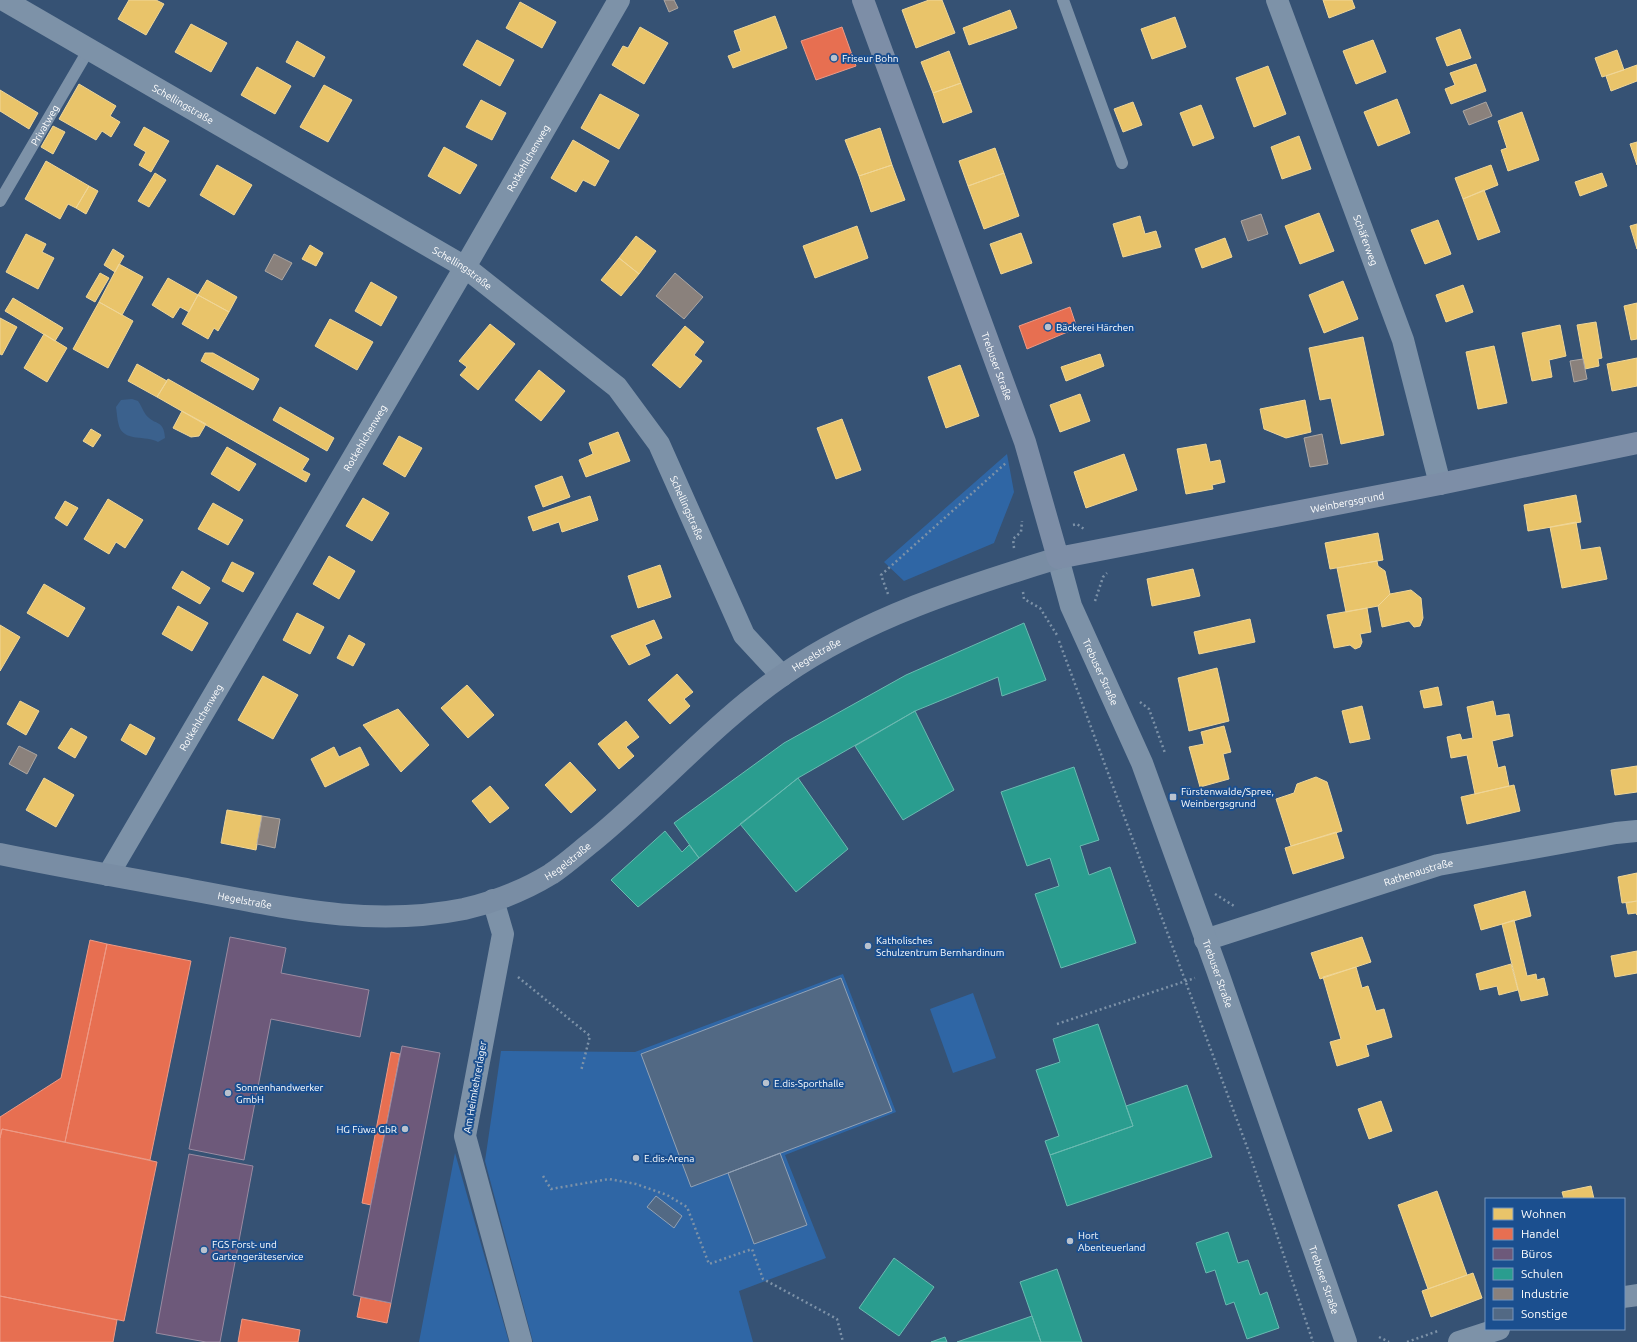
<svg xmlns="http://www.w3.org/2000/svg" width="1637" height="1342" font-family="Ubuntu,sans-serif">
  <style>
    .green { fill: #2f66a5 }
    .water { fill: #3b618d }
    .homes { fill: #e9c46a; stroke: #f0d697 }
    .shops { fill: #e76f51; stroke: #ee9a85 }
    .offices { fill: #6d597a; stroke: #998ba2 }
    .schools { fill: #2a9d8f; stroke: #6abab1 }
    .industry { fill: #8a817c; stroke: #ada7a3 }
    .building { fill: #526984; stroke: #92a2b6 }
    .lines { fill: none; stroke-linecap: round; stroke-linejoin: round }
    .path { stroke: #7d92a8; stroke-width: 2.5; stroke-dasharray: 2 3; stroke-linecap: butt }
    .service { stroke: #7d92a8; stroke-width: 12 }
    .minor { stroke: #7d92a8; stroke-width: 22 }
    .tertiary { stroke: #7d92a8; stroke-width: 22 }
    .secondary { stroke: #798da4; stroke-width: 22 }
    .primary { stroke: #7d8ea7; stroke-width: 22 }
    .poi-dot { fill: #b9c2ce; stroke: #1b4f8f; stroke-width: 1.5 }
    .labels { text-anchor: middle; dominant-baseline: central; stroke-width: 4; stroke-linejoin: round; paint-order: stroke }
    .poi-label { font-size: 10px; fill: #fff; stroke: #1b4f8f; text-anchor: start }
    .street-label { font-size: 10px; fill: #fff; stroke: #1b4f8f }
  </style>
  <rect width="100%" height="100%" fill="#365274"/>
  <!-- green -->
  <path class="green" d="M 1007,454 L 1014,492 L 994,543 L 904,581 L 884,562 Z
    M 843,974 L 896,1112 L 785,1155 L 826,1258 L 739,1291 L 753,1342 L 533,1342 L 485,1161 L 501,1051 L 635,1052 Z
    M 973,993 L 996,1058 L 953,1073 L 930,1009 Z
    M 455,1153 L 509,1342 L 419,1342 Z"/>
  <!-- water -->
  <path class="water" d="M 132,399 L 138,401 C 141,405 143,411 146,415 C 155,426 164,419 165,438 L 158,442 C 146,435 124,442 119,426 C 117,420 117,413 116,407 L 121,400 Z"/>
  <!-- homes -->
  <path class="homes" d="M 129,0 L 156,0 L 164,4 L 146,35 L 118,19 Z
    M 929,0 L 942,0 L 955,33 L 916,48 L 902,10 Z
    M 1323,0 L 1352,0 L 1355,8 L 1329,18 Z
    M 520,2 L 556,22 L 542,48 L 506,28 Z
    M 1010,10 L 1017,28 L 969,45 L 963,28 Z
    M 775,16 L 787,48 L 733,68 L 728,56 L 741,51 L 734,31 Z
    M 1175,17 L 1186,47 L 1152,59 L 1141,29 Z
    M 191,24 L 227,43 L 211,72 L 175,52 Z
    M 640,27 L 668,43 L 644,84 L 612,65 L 623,46 L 628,48 Z
    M 1460,29 L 1471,58 L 1447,66 L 1436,38 Z
    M 477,40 L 514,60 L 500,86 L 463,65 Z
    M 1373,40 L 1386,72 L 1356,84 L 1343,51 Z
    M 297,41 L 325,57 L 314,77 L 286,62 Z
    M 1617,50 L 1624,70 L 1602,77 L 1595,58 Z
    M 949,51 L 961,83 L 933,93 L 921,62 Z
    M 1476,64 L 1486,91 L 1451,104 L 1445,89 L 1455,85 L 1450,73 Z
    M 1637,65 L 1637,81 L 1611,91 L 1606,76 Z
    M 1268,66 L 1286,114 L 1254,127 L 1236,78 Z
    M 257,67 L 291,86 L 275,114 L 241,95 Z
    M 961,83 L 972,112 L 943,123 L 933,93 Z
    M 79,84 L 116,106 L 110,116 L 120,122 L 111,137 L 102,131 L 96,140 L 59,119 Z
    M 324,85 L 352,100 L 328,142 L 300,127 Z
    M 0,90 L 38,113 L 29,129 L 0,111 Z
    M 600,94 L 639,115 L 619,149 L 581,128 Z
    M 1397,99 L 1410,133 L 1378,146 L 1364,112 Z
    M 481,100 L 506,113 L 492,140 L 466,127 Z
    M 1133,102 L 1142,125 L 1123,132 L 1114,109 Z
    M 1201,105 L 1214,138 L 1193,146 L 1180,113 Z
    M 1522,112 L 1539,160 L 1508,171 L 1501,150 L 1507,148 L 1498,121 Z
    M 53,126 L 65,132 L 53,154 L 41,147 Z
    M 144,127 L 169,141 L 151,172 L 139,165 L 146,152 L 134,145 Z
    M 880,128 L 892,165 L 859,176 L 845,140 Z
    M 1299,136 L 1311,169 L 1282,179 L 1271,147 Z
    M 573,140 L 609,161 L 595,186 L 583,180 L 576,192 L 551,178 Z
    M 1637,142 L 1637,165 L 1630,144 Z
    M 444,147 L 477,165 L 460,194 L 428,176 Z
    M 995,148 L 1004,173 L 968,186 L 959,161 Z
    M 46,161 L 89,186 L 76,208 L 68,204 L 60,219 L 25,199 Z
    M 217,165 L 252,185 L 234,215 L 200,195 Z
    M 892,165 L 905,200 L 871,212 L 859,176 Z
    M 1491,165 L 1498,185 L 1463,199 L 1455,178 Z
    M 155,173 L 166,180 L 149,207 L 138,201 Z
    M 1004,173 L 1019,216 L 984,229 L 968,186 Z
    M 1602,173 L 1607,186 L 1580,196 L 1575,182 Z
    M 89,186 L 98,191 L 86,214 L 76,208 Z
    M 1484,190 L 1500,232 L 1478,240 L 1463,199 Z
    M 1319,213 L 1334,251 L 1300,264 L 1285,226 Z
    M 1140,216 L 1145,234 L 1156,231 L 1161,247 L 1123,257 L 1113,224 Z
    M 1438,220 L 1451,254 L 1425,264 L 1411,230 Z
    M 1637,224 L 1637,249 L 1630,226 Z
    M 857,226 L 868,258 L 815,278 L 803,246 Z
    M 1021,233 L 1032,263 L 1001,274 L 990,244 Z
    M 26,234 L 46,244 L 42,252 L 54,258 L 38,289 L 6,272 Z
    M 636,236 L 656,251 L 639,274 L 619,258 Z
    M 1225,238 L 1232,257 L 1202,268 L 1195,249 Z
    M 310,245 L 323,253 L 316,266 L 302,259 Z
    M 113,249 L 124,256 L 115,272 L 104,265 Z
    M 619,258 L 639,274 L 621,296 L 601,280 Z
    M 119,264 L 143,277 L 122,315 L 99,302 Z
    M 100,273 L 109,278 L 95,302 L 86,297 Z
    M 168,278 L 198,295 L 189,312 L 180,307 L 173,318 L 152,305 Z
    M 207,280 L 237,297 L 229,312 L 198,295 Z
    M 1343,281 L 1358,319 L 1324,333 L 1309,295 Z
    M 371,282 L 397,297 L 381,326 L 355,311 Z
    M 1463,285 L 1473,312 L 1446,322 L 1436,295 Z
    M 198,295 L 229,312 L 218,331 L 214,328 L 208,339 L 182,324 Z
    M 13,298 L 63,328 L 55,341 L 5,311 Z
    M 99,302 L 133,321 L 108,368 L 73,349 Z
    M 1637,303 L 1637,339 L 1631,340 L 1624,306 Z
    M 0,318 L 17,327 L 2,355 L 0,354 Z
    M 330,319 L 373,342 L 357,370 L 315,346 Z
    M 1596,322 L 1602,358 L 1598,359 L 1599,366 L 1585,369 L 1577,325 Z
    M 490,324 L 515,344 L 478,390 L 460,375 L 467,367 L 459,361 Z
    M 1560,325 L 1566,356 L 1549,360 L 1552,377 L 1532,381 L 1522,333 Z
    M 685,326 L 704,342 L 694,355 L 702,361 L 680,388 L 652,365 Z
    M 44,334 L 67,348 L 47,382 L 24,368 Z
    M 1363,337 L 1384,435 L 1341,444 L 1331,398 L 1320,400 L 1309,348 Z
    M 1494,346 L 1507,403 L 1478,409 L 1466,352 Z
    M 205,353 L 213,353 L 259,379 L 253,390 L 201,361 Z
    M 1100,354 L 1104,366 L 1066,381 L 1061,367 Z
    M 1637,358 L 1637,386 L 1612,391 L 1607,364 Z
    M 137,364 L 167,381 L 157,397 L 128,381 Z
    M 960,365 L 979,416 L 946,428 L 928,377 Z
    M 539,370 L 565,391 L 541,421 L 515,400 Z
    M 168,379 L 309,459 L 302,470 L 310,474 L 306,482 L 157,397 Z
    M 1080,394 L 1090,421 L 1060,432 L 1050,405 Z
    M 1305,400 L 1311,432 L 1286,438 L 1264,429 L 1260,409 Z
    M 280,407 L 334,438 L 327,451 L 273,420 Z
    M 182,411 L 206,424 L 199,436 L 191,437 L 173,428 Z
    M 842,419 L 861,470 L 836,479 L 817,428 Z
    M 91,429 L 101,435 L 93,447 L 83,441 Z
    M 618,432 L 630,461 L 586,477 L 579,460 L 593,454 L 589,443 Z
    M 399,436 L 422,448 L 405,477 L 383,464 Z
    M 1206,444 L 1210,462 L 1220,460 L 1225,482 L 1212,485 L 1213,489 L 1186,494 L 1177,449 Z
    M 227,447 L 256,464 L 239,491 L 211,474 Z
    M 1124,454 L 1137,490 L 1086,508 L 1074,472 Z
    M 562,476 L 570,497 L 543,507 L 535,486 Z
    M 1576,495 L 1581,522 L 1528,531 L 1524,505 Z
    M 590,496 L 598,520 L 562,532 L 559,522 L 533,531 L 528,517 Z
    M 363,498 L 389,513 L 372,541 L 346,526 Z
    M 108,499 L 143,520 L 125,548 L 116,542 L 109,554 L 84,539 Z
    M 65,501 L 78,508 L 67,526 L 55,518 Z
    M 213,503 L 243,520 L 228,545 L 198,529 Z
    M 1576,522 L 1581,550 L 1600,547 L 1607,579 L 1562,588 L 1550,527 Z
    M 1378,533 L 1383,560 L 1330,569 L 1325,543 Z
    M 329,556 L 355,571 L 339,599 L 313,584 Z
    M 1377,561 L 1378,566 L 1385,571 L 1390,594 L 1378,606 L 1346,612 L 1337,568 Z
    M 232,562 L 254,573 L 243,592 L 222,581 Z
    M 660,565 L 671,597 L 638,608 L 628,576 Z
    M 1193,569 L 1200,596 L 1152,606 L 1147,579 Z
    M 182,571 L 210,588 L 200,604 L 172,588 Z
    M 44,584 L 85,608 L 68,637 L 27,613 Z
    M 1411,590 L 1421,598 L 1423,618 L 1420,626 L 1414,627 L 1409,621 L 1382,627 L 1378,606 L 1390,594 Z
    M 178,606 L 208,623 L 192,651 L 162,634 Z
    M 1367,608 L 1371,632 L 1360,634 L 1362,642 L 1360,647 L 1355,649 L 1350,645 L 1334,648 L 1327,615 Z
    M 297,613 L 324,627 L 310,654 L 283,640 Z
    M 1250,619 L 1255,642 L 1199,654 L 1194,632 Z
    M 654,620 L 662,638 L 645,645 L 650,655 L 629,665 L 611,636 Z
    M 0,625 L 20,637 L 0,671 Z
    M 349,635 L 365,644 L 353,666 L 337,658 Z
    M 1217,668 L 1229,721 L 1189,731 L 1178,678 Z
    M 677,674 L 693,692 L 684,699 L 690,706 L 670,724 L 648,700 Z
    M 263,676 L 298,695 L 273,739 L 238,720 Z
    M 467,685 L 494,715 L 468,738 L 441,708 Z
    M 1438,687 L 1442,705 L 1424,708 L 1420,691 Z
    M 20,701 L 39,711 L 26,735 L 7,724 Z
    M 1493,701 L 1496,716 L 1509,714 L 1513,736 L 1492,741 L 1498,768 L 1505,766 L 1509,786 L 1475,794 L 1467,755 L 1451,758 L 1447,737 L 1460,734 L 1462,740 L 1473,738 L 1467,707 Z
    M 1362,706 L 1370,739 L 1350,743 L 1342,711 Z
    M 398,709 L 429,745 L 401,772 L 363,725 Z
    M 626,721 L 639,737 L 626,747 L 634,756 L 619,769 L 598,744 Z
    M 130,724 L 155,738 L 146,755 L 121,740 Z
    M 1224,726 L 1231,752 L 1223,754 L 1229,779 L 1200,787 L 1189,747 L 1204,744 L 1201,732 Z
    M 71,728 L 87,737 L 75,758 L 58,748 Z
    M 334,747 L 339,757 L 360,747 L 369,765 L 325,787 L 311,759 Z
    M 570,762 L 596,790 L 571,813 L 545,785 Z
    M 1637,766 L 1637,792 L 1615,795 L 1611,770 Z
    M 1316,777 L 1327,782 L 1342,831 L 1291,846 L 1276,799 L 1294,793 L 1297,784 Z
    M 44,778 L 74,795 L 56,827 L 26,810 Z
    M 1514,785 L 1520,811 L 1467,824 L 1461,797 Z
    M 490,786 L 509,808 L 490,823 L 472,801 Z
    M 227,810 L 262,816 L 256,850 L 221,843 Z
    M 1336,832 L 1344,858 L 1293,874 L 1285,848 Z
    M 1637,873 L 1637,901 L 1622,903 L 1618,877 Z
    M 1525,891 L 1531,916 L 1481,930 L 1474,905 Z
    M 1637,901 L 1637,915 L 1636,913 L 1628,914 L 1626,903 Z
    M 1514,920 L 1527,976 L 1536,974 L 1537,980 L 1544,978 L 1548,995 L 1521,1001 L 1502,924 Z
    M 1362,937 L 1371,962 L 1320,979 L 1311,953 Z
    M 1637,951 L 1637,973 L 1615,977 L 1611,956 Z
    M 1511,964 L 1518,990 L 1499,995 L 1497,986 L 1480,990 L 1476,974 Z
    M 1356,967 L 1362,988 L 1368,986 L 1376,1011 L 1384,1009 L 1392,1037 L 1366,1045 L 1369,1056 L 1337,1066 L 1330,1042 L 1341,1039 L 1323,977 Z
    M 1381,1101 L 1392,1131 L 1369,1139 L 1358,1109 Z
    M 1591,1186 L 1594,1199 L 1564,1199 L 1562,1192 Z
    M 1437,1191 L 1467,1275 L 1428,1289 L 1398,1205 Z
    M 1473,1273 L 1482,1298 L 1431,1317 L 1422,1291 Z"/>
  <!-- shops -->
  <path class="shops" d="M 842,27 L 856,66 L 816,80 L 801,41 Z
    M 1070,307 L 1077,328 L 1027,349 L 1019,326 Z
    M 90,940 L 107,944 L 65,1142 L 2,1129 L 0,1138 L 0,1117 L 61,1078 Z
    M 107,944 L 191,961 L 150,1160 L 65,1142 Z
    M 391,1052 L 400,1054 L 371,1205 L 362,1203 Z
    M 2,1129 L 157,1162 L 124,1321 L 0,1296 L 0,1138 Z
    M 0,1296 L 117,1320 L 113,1342 L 0,1342 Z
    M 361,1297 L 391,1303 L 387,1323 L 357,1317 Z
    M 242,1319 L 300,1330 L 298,1342 L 238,1342 Z"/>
  <!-- offices -->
  <path class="offices" d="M 230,937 L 286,948 L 281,973 L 369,990 L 360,1037 L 271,1019 L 244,1160 L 189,1149 Z
    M 402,1046 L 440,1053 L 391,1303 L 353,1295 Z
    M 189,1154 L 253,1166 L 220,1342 L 206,1342 L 156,1333 Z"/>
  <!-- schools -->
  <path class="schools" d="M 1024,623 L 1046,680 L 1002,696 L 998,677 L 915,711 L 798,778 L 699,858 L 674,823 L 784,743 L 906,675 Z
    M 915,711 L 954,790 L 903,820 L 855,746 Z
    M 1074,767 L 1099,840 L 1080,846 L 1089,875 L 1110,867 L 1136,943 L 1061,968 L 1035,894 L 1059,886 L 1050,858 L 1027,866 L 1001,792 Z
    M 798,778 L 848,849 L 796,892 L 740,824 Z
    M 665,831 L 682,852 L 689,845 L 699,858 L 638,907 L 611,880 Z
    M 1098,1024 L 1133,1126 L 1050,1155 L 1045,1141 L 1059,1136 L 1036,1070 L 1060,1062 L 1053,1039 Z
    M 1187,1085 L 1212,1157 L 1067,1206 L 1050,1155 L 1133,1126 L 1126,1106 Z
    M 1228,1232 L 1238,1263 L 1248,1260 L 1260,1295 L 1267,1292 L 1279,1328 L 1247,1339 L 1234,1302 L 1226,1305 L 1215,1270 L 1206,1273 L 1196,1243 Z
    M 894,1258 L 934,1287 L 899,1336 L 859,1308 Z
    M 1057,1269 L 1082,1342 L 1041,1342 L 1020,1282 Z
    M 1032,1316 L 1041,1342 L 957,1342 Z
    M 945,1337 L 947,1342 L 931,1342 Z"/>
  <!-- industry -->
  <path class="industry" d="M 664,0 L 674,0 L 678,8 L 669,12 Z
    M 1486,102 L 1492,116 L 1469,125 L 1463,111 Z
    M 1261,214 L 1268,234 L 1248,241 L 1241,221 Z
    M 274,254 L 292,263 L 282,280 L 265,271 Z
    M 675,273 L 703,297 L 684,319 L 656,296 Z
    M 1583,359 L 1587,379 L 1574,382 L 1570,361 Z
    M 1322,434 L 1328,464 L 1310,467 L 1304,438 Z
    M 19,746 L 37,755 L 27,774 L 9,764 Z
    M 262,816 L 280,819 L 275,848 L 257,844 Z"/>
  <!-- building -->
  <path class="building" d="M 841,978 L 892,1111 L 691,1187 L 641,1054 Z
    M 780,1153 L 807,1225 L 754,1244 L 728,1173 Z
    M 656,1196 L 682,1216 L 674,1228 L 647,1207 Z"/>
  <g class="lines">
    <!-- path -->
    <path class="path" d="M 1073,525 L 1077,524 L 1084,529
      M 1014,548 L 1013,539 L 1021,532 L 1022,521
      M 1023,592 L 1024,599 L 1040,608 L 1057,635
      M 888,594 L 881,575 L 1007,462
      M 1095,601 L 1103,577 L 1107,573
      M 1059,641 L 1250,1155 L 1313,1342
      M 1140,702 L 1149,709 L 1165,753
      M 1215,894 L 1234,906
      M 518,977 L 590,1036 L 581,1071
      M 1057,1024 L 1195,978
      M 543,1176 L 551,1189 L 609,1179 L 636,1184 L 667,1195 L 687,1207 L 709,1264 L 752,1249 L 763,1279 L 837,1319 L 843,1342
      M 1379,1337 L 1389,1342
      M 1407,1342 L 1438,1331"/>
    <!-- service -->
    <g class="service">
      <path d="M 1063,0 L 1122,163"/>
      <path id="s1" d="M 0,201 L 89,49"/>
    </g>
    <!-- minor -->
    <g class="minor">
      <path id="s2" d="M 4,0 L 465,267 L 617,387 L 659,444 L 744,635 L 782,676"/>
      <path id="s3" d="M 1277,0 L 1403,340 L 1440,484"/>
      <path id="s4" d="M 108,875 L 465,267 L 619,0"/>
      <path d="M 493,900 L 503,934 L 465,1136 L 521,1342"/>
      <path id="s5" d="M 1205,940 L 1438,865 L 1616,833 L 1637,831"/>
      <path d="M 1624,1297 L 1637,1295"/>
      <path d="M 1459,1342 L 1499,1329"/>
    </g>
    <!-- tertiary -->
    <path class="tertiary" id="s6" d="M 1058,558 L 1071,606 L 1142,763 L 1217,970 L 1346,1342"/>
    <!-- secondary -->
    <path class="secondary" id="s7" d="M 0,854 C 63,867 127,878 191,890 C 283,907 370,928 464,909 C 494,902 525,890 551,874 C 566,864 579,852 593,841 C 658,788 714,723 783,675 C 865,618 963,587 1058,558"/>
    <!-- primary -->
    <path class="primary" id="s8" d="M 863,0 L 1025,442 L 1058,558 L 1440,484 L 1637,443"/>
  </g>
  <!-- markers -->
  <g class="poi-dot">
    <circle cx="834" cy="58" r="4"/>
    <circle cx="1048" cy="327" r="4"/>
    <rect x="1169" y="793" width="8" height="8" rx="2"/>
    <circle cx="868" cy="946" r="4"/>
    <circle cx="766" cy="1083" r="4"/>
    <circle cx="228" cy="1093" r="4"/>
    <circle cx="405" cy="1129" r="4"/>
    <circle cx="636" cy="1158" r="4"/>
    <circle cx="1070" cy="1241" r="4"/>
    <circle cx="204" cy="1250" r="4"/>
  </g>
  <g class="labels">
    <!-- poi labels -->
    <g class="poi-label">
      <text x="842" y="58">Friseur Bohn</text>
      <text x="1056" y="327">Bäckerei Härchen</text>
      <text x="1181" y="791">Fürstenwalde/Spree,<tspan x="1181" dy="12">Weinbergsgrund</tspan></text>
      <text x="876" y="940">Katholisches<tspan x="876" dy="12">Schulzentrum Bernhardinum</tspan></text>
      <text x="774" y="1083">E.dis-Sporthalle</text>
      <text x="236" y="1087">Sonnenhandwerker<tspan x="236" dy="12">GmbH</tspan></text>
      <text x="397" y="1129" text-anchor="end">HG Füwa GbR</text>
      <text x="644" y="1158">E.dis-Arena</text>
      <text x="1078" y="1235">Hort<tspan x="1078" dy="12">Abenteuerland</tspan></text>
      <text x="212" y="1244">FGS Forst- und<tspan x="212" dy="12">Gartengeräteservice</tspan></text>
    </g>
    <!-- street labels -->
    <g class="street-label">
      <text stroke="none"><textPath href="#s2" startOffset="207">Schellingstraße</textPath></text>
      <text stroke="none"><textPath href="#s1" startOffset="88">Privatweg</textPath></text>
      <text stroke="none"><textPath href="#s4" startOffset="831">Rotkehlchenweg</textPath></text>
      <text stroke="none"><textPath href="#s3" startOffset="256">Schäferweg</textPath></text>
      <text stroke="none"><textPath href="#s2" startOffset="531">Schellingstraße</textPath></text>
      <text stroke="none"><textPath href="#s8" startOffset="390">Trebuser Straße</textPath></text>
      <text stroke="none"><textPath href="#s4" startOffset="507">Rotkehlchenweg</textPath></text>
      <text stroke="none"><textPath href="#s8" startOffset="886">Weinbergsgrund</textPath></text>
      <text stroke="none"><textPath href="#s2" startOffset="867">Schellingstraße</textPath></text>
      <text stroke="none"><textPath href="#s7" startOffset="909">Hegelstraße</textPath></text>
      <text stroke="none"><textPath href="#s6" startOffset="122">Trebuser Straße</textPath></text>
      <text stroke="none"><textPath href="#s4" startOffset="183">Rotkehlchenweg</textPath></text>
      <text stroke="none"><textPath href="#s7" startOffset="585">Hegelstraße</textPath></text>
      <text stroke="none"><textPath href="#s5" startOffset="224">Rathenaustraße</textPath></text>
      <text stroke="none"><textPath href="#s7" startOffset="249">Hegelstraße</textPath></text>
      <text stroke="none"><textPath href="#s6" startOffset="446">Trebuser Straße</textPath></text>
      <text transform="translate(475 1087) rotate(-80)">Am Heimkehrerlager</text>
      <text stroke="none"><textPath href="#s6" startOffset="770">Trebuser Straße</textPath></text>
    </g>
  </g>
  <!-- legend -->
  <rect x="1485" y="1198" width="140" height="132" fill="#1b4f8f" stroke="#7695bc"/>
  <rect x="1493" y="1208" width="20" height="12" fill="#e9c46a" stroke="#7695bc"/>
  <text x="1521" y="1218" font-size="12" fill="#ffffff">Wohnen</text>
  <rect x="1493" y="1228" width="20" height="12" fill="#e76f51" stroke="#7695bc"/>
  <text x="1521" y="1238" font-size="12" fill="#ffffff">Handel</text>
  <rect x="1493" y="1248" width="20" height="12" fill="#6d597a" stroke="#7695bc"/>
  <text x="1521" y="1258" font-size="12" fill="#ffffff">Büros</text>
  <rect x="1493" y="1268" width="20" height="12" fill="#2a9d8f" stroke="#7695bc"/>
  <text x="1521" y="1278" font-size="12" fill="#ffffff">Schulen</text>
  <rect x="1493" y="1288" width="20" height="12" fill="#8a817c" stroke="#7695bc"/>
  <text x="1521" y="1298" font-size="12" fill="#ffffff">Industrie</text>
  <rect x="1493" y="1308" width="20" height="12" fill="#526984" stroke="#7695bc"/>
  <text x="1521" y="1318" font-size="12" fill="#ffffff">Sonstige</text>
</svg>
